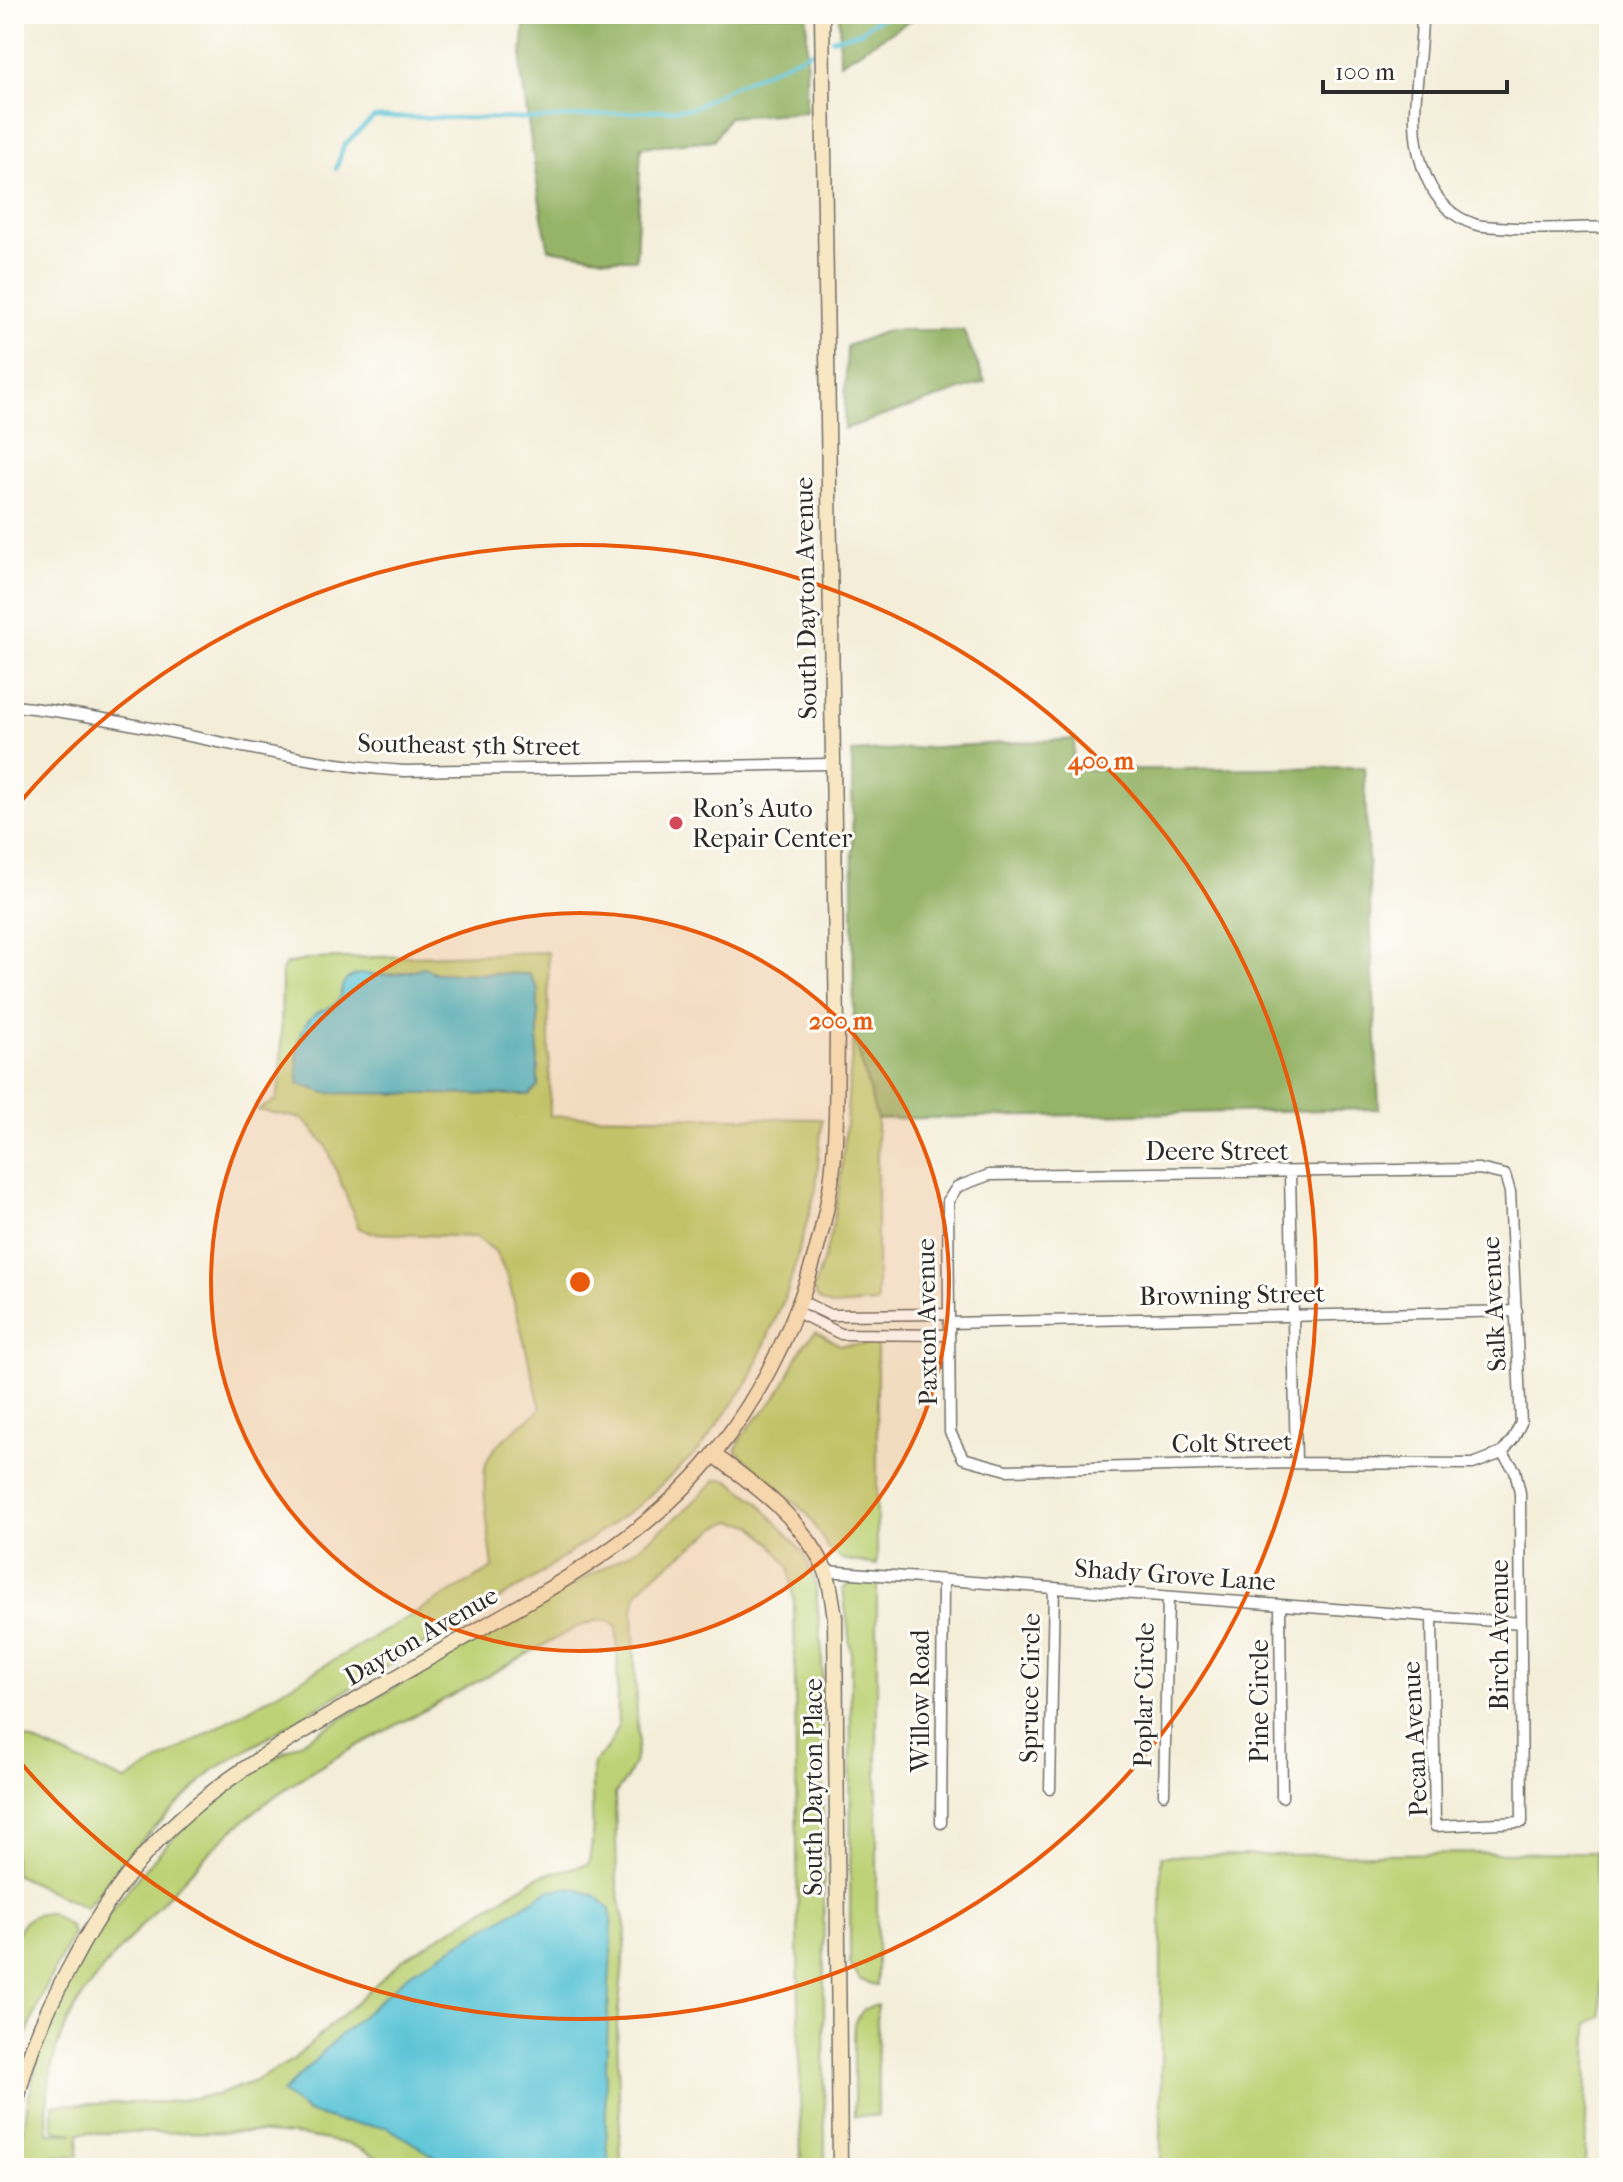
<svg xmlns="http://www.w3.org/2000/svg" width="1623" height="2182" font-family="'IM FELL French Canon',serif">
  <style>
    .green { fill: #bdd276; stroke: #747e50; stroke-width: 2; fill-rule: evenodd }
    .forest { fill: #96b467; stroke: #607049; stroke-width: 2 }
    .water { fill: #5bc4d7; stroke: #437881; stroke-width: 2 }
    .lines { fill: none; stroke-linecap: round; stroke-linejoin: round }
    .stream { stroke: #5bc4d7; stroke-width: 4 }
    .street-casing { stroke: #716f68; stroke-width: 13 }
    .secondary-casing { stroke: #716f68; stroke-width: 17 }
    .street { stroke: #fff; stroke-width: 10 }
    .secondary { stroke: #f9e7c3; stroke-width: 14 }
    .ring { fill: none; stroke: #e8590c; stroke-width: 4 }
    .poi-dot { fill: #d1495b; stroke: #fdfcf7; stroke-width: 3 }
    .labels { text-anchor: middle; dominant-baseline: central; stroke-width: 6; stroke-linejoin: round; paint-order: stroke }
    .street-label { font-size: 26px; fill: #2b2b2b; stroke: #fdfcf7 }
    .poi-label { font-size: 26px; fill: #2b2b2b; stroke: #fdfcf7; text-anchor: start }
    .centre { fill: #e8590c; stroke: #fdfcf7; stroke-width: 4 }
    .ring-label { font-size: 24px; text-anchor: middle; font-weight: bold; fill: #e8590c; stroke: #fdfcf7; stroke-width: 6; stroke-linejoin: round; paint-order: stroke }
  </style>
  <rect width="100%" height="100%" fill="#fdfcf7"/>
  <filter id="ink" filterUnits="userSpaceOnUse"><feTurbulence type="fractalNoise" baseFrequency=".0125" numOctaves="2"/><feDisplacementMap in="SourceGraphic" scale="16" xChannelSelector="R" yChannelSelector="G"/><feConvolveMatrix kernelMatrix="1 2 1 2 8 2 1 2 1" color-interpolation-filters="sRGB"/></filter>
  <filter id="wash" filterUnits="userSpaceOnUse"><feTurbulence type="fractalNoise" baseFrequency=".006" numOctaves="4" result="noise"/><feDisplacementMap in="SourceGraphic" scale="32" xChannelSelector="R" yChannelSelector="G"/><feGaussianBlur stdDeviation="1.8" result="paint"/><feColorMatrix in="noise" values="0 0 0 0 0 0 0 0 0 0 0 0 0 0 0 0 0 1.4 0 .05"/><feComposite in="paint" operator="in"/></filter>
  <g filter="url(#wash)">
    <rect width="100%" height="100%" fill="#f4eed9"/>
    <!-- green -->
    <path class="green" d="M 548,952 L 550,1116 L 822,1119 L 816,1189 L 788,1290 L 749,1381 L 700,1449 L 639,1505 L 531,1580 L 212,1771 L 141,1841 L 86,1908 L 14,1874 L 14,1733 L 125,1781 L 493,1568 C 491,1546 479,1479 487,1461 C 496,1440 524,1424 541,1409 L 508,1278 L 495,1251 L 476,1237 L 371,1233 L 359,1228 L 326,1145 L 303,1119 L 258,1110 L 276,1100 L 281,1077 L 282,971 L 286,964 L 312,959 Z
      M 854,1035 L 877,1119 L 877,1303 L 831,1306 L 819,1300 L 813,1289 C 846,1209 844,1120 854,1035 Z
      M 816,1332 L 840,1345 L 877,1344 L 877,1565 L 842,1559 L 830,1551 L 807,1514 L 736,1451 C 742,1428 763,1415 777,1396 C 792,1375 796,1348 816,1332 Z
      M 717,1479 L 729,1480 L 758,1502 L 803,1552 L 815,1581 L 822,1652 L 825,2168 L 801,2168 L 794,1602 L 789,1567 L 770,1542 L 752,1525 L 731,1521 L 718,1527 L 648,1580 L 637,1594 L 633,1612 L 638,1743 L 634,1763 L 627,1778 L 615,1794 L 617,1884 L 626,1931 L 617,2025 L 621,2168 L 400,2168 L 349,2144 L 305,2136 L 253,2132 L 79,2133 L 78,2156 L 54,2156 L 53,2168 L 19,2168 C 24,2121 31,2071 49,2026 C 85,1934 152,1847 231,1788 C 274,1755 324,1730 370,1702 C 459,1649 549,1599 638,1548 L 682,1513 ZM 599,1620 L 610,1621 L 617,1628 L 618,1728 L 608,1748 L 593,1763 C 589,1796 597,1833 588,1864 L 539,1876 L 403,1959 L 294,2059 L 255,2081 L 217,2095 L 166,2102 L 53,2105 L 53,2130 L 75,2133 L 48,2133 C 41,2037 81,1992 142,1925 C 180,1883 217,1840 263,1805 C 312,1767 370,1739 425,1710 C 475,1683 525,1655 575,1628 Z
      M 852,1581 L 877,1581 L 877,1986 L 860,1980 L 850,1964 L 851,1651 L 843,1589 Z
      M 1594,1852 L 1602,2016 L 1588,2024 L 1585,2168 L 1161,2168 L 1161,1856 Z
      M 50,1913 L 70,1926 L 73,1934 L 44,1991 L 14,2067 L 14,1938 C 23,1920 29,1914 50,1913 Z
      M 877,2005 L 878,2116 L 854,2116 L 854,2023 L 864,2009 Z"/>
    <!-- forest -->
    <path class="forest" d="M 525,14 L 807,14 L 806,112 L 729,117 L 714,140 L 641,147 L 636,259 L 612,259 L 549,249 L 542,217 L 521,72 Z
      M 839,14 L 921,14 L 840,63 Z
      M 889,330 L 963,330 L 985,382 L 844,429 L 847,346 Z
      M 1075,739 L 1071,770 L 1364,767 L 1379,1109 L 877,1119 L 854,1035 L 852,752 Z"/>
    <!-- water -->
    <path class="water" d="M 423,967 L 436,973 L 529,974 L 538,989 L 538,1086 L 529,1095 L 326,1093 L 299,1084 C 296,1062 294,1030 315,1014 C 322,1009 330,1009 336,1003 C 346,991 335,982 356,975 C 364,972 372,975 380,975 C 395,975 410,972 423,967 Z
      M 573,1888 L 596,1896 L 610,1909 C 614,1939 610,1960 609,1989 C 608,2047 601,2111 610,2168 L 453,2168 L 387,2127 L 341,2122 L 307,2112 L 282,2093 L 336,2039 L 411,1972 L 550,1890 Z"/>
    <g class="lines">
      <!-- stream -->
      <path class="stream" d="M 832,39 L 861,32 L 873,22 L 891,14
        M 336,169 L 344,145 L 374,117 L 540,119 L 694,108 C 704,100 715,98 725,90 L 815,50"/>
    </g>
  </g>
  <g filter="url(#ink)">
    <g class="lines">
      <!-- street casing -->
      <g class="street-casing">
        <path id="street" d="M 1422,14 C 1422,47 1416,79 1415,112 C 1414,155 1428,209 1474,224 C 1481,227 1491,226 1498,227 C 1535,230 1572,228 1609,227
          M 14,706 C 145,719 272,762 404,771 L 832,764
          M 1479,1169 L 1505,1175 L 1510,1192 L 1521,1423 L 1513,1439 L 1502,1453 L 1473,1464 L 1296,1463 L 1007,1470 L 963,1458 L 950,1432 L 948,1201 L 957,1187 L 989,1175 Z
          M 1290,1173 L 1296,1463
          M 799,1300 L 830,1315 L 948,1314
          M 795,1311 L 841,1334 L 949,1335
          M 949,1323 L 1517,1311
          M 826,1571 L 1521,1623
          M 1280,1605 L 1282,1797
          M 1432,1616 L 1435,1826 L 1522,1822 L 1520,1493 L 1515,1470 L 1502,1453
          M 1050,1789 L 1054,1588
          M 1164,1794 L 1168,1597
          M 941,1823 L 943,1580"/>
      </g>
      <!-- secondary casing -->
      <g class="secondary-casing">
        <path id="secondary" d="M 714,1455 C 757,1486 802,1519 825,1569 C 831,1583 832,1602 835,1617 L 840,2168
          M 14,2119 C 21,2065 46,2010 72,1963 C 98,1913 130,1867 170,1828 C 221,1779 283,1743 343,1708 C 394,1679 444,1649 495,1620 C 574,1576 656,1527 714,1454 C 775,1378 816,1280 831,1183 C 838,1132 836,1081 837,1030 L 822,14"/>
      </g>
      <!-- street -->
      <use href="#street" class="street"/>
      <!-- secondary -->
      <use href="#secondary" class="secondary"/>
    </g>
  </g>
  <!-- distance rings -->
  <circle cx="580" cy="1282" r="369" fill="#e8590c" fill-opacity=".12"/>
  <g class="ring">
    <circle cx="580" cy="1282" r="369"/>
    <path d="M15 808A737 737 0 1 1 15 1756"/>
  </g>
  <!-- markers -->
  <circle class="poi-dot" cx="676" cy="823" r="8"/>
  <g class="labels">
    <!-- street labels -->
    <g class="street-label">
      <text transform="translate(806 598) rotate(-91)">South Dayton Avenue</text>
      <text transform="translate(469 745) rotate(1)">Southeast 5th Street</text>
      <text x="1217" y="1151">Deere Street</text>
      <text transform="translate(1232 1295) rotate(-1)">Browning Street</text>
      <text transform="translate(1494 1304) rotate(-93)">Salk Avenue</text>
      <text transform="translate(927 1322) rotate(-91)">Paxton Avenue</text>
      <text transform="translate(1232 1443) rotate(-1)">Colt Street</text>
      <text transform="translate(1175 1575) rotate(4)">Shady Grove Lane</text>
      <text transform="translate(1499 1635) rotate(-90)">Birch Avenue</text>
      <text transform="translate(421 1636) rotate(-30)">Dayton Avenue</text>
      <text transform="translate(1030 1688) rotate(-89)">Spruce Circle</text>
      <text transform="translate(1144 1695) rotate(-89)">Poplar Circle</text>
      <text transform="translate(920 1701) rotate(-90)">Willow Road</text>
      <text transform="translate(1259 1701) rotate(-90)">Pine Circle</text>
      <text transform="translate(1415 1739) rotate(-93)">Pecan Avenue</text>
      <text transform="translate(813 1787) rotate(-90)">South Dayton Place</text>
    </g>
    <!-- poi labels -->
    <g class="poi-label">
      <text x="692" y="808">Ron's Auto<tspan x="692" dy="30">Repair Center</tspan></text>
    </g>
  </g>
  <circle cx="580" cy="1282" r="12" class="centre"/>
  <g class="ring-label">
    <text x="1101" y="769">400 m</text>
    <text x="841" y="1029">200 m</text>
  </g>
  <!-- margin -->
  <rect width="1623" height="2182" fill="none" stroke="#fdfcf7" stroke-width="48"/>
  <!-- scale -->
  <path d="M1323 80v12h184v-12" fill="none" stroke="#2b2b2b" stroke-width="4"/>
  <text x="1335" y="80" font-size="24" fill="#2b2b2b" stroke="#fdfcf7" stroke-width="6" paint-order="stroke">100 m</text>
</svg>
